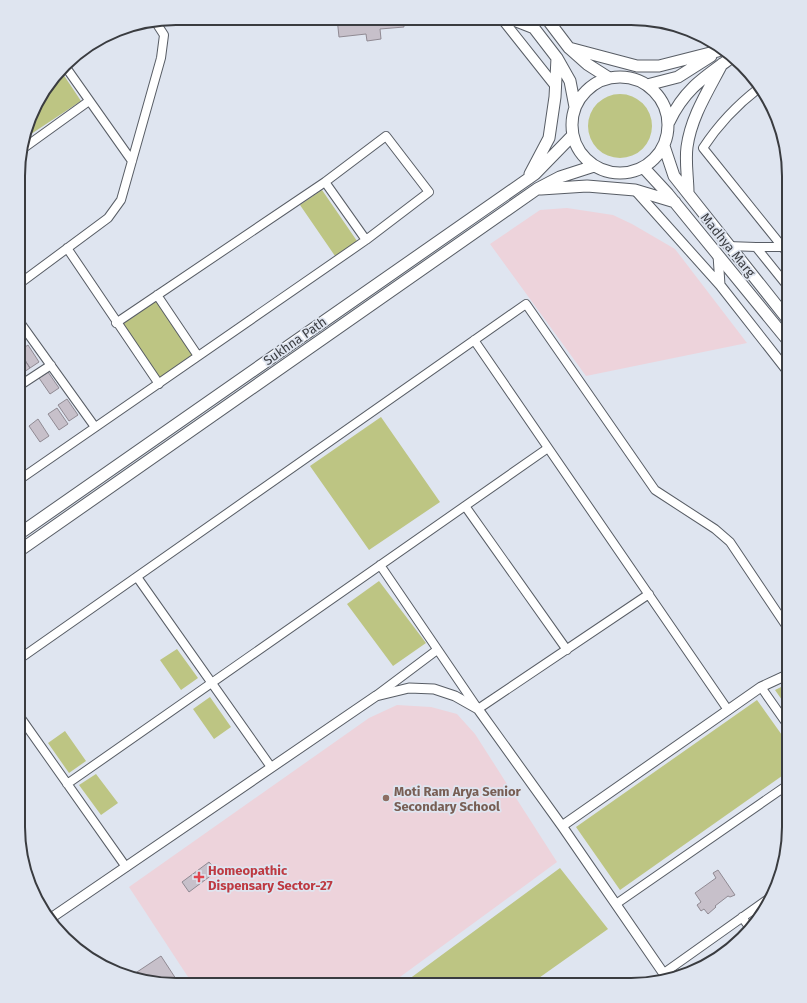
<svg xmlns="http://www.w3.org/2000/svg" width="807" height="1003" font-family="'Fira Sans',sans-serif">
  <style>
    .education { fill: #edd3db }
    .green { fill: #bdc583 }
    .building { fill: #c7c0ca; stroke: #908a93 }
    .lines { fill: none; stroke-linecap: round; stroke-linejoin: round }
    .minor-casing { stroke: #585d65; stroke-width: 10 }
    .tertiary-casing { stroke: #585d65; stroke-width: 11 }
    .secondary-casing { stroke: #585d65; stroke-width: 13 }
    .minor { stroke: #fff; stroke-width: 8 }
    .tertiary { stroke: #fff; stroke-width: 9 }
    .secondary { stroke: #fff; stroke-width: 11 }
    .education-dot { fill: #8d6e63; stroke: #dfe5f0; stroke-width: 1.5 }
    .health-dot { fill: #e0444e; stroke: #dfe5f0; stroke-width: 1.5 }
    .labels { text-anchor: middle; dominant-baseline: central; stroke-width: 3.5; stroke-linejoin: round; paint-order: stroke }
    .street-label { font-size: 13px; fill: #3a3c40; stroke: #dfe5f0 }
    .education-label { font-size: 13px; font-weight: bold; fill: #785e54; stroke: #dfe5f0; text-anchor: start }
    .health-label { font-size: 13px; font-weight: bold; fill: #be3a42; stroke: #dfe5f0; text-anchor: start }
    .rim { fill: none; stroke: #3a3c40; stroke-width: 2 }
  </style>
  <rect width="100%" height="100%" fill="#dfe5f0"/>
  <!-- education -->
  <path class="education" d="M 567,208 L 613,215 L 632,224 L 675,249 L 747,343 L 586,376 L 490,244 L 540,210 Z
    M 397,705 L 431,707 L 457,714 L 475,734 L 557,862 L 389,985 L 205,985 L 190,980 L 129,887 L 369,718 Z"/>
  <!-- green -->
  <path class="green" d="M 61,71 L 81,101 L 25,138 L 39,97 Z
    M588 126a32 32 0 1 1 64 0a32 32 0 1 1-64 0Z
    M 322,190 L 357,241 L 335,256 L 300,205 Z
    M 156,301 L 193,356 L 160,379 L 123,324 Z
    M 381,417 L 440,502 L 369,550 L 310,466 Z
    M 379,581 L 426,643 L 393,666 L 347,604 Z
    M 177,649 L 198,678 L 181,690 L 160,660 Z
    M 789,683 L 789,710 L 775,690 Z
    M 210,697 L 231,727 L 214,739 L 193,709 Z
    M 757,700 L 789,745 L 789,771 L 620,890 L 576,827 Z
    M 65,731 L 86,761 L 69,773 L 48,743 Z
    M 96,774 L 118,803 L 101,815 L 79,785 Z
    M 560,868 L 608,929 L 529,985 L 401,985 Z"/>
  <!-- building -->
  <path class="building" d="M 337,18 L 403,19 L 404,27 L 380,29 L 381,39 L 367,41 L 366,34 L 339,37 Z
    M 28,345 L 39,362 L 30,368 L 19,351 Z
    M 19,351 L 30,368 L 21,374 L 19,371 Z
    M 48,372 L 59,388 L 50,394 L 39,378 Z
    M 67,399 L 78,415 L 69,421 L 58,405 Z
    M 57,408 L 68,424 L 59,430 L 48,414 Z
    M 38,419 L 49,436 L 40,442 L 29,426 Z
    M 209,862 L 217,871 L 189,892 L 182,882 Z
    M 718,870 L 735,895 L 730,897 L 728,896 L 715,906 L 716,907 L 708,914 L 704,909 L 701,911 L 697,905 L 701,902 L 695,893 L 716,878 L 713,873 Z
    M 161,956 L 178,982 L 175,985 L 166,985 L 137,979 L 134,974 Z"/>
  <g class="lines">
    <!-- minor casing -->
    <g class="minor-casing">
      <path id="minor" d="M 65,66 L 132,161
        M 759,88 C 737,105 718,125 703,148 L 789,255
        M 21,150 L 89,101
        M 325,182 L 366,240
        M 728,246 L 756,247 L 789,288
        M 756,247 L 782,247
        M 67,248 L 159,384
        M 19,284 L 108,218 L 121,200 L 161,58 L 164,35 L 155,21
        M 157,295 L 198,356
        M 19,321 L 95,427
        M 474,340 L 728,710
        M 19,386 L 51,365
        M 19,480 L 366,240 L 429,192 L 386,136 L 325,182 L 116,323
        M 465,506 L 567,650
        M 380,565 L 478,709 L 649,594
        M 137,577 L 271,767
        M 18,660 L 526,304 L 655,490 L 715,529 L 730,542 L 789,630
        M 761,687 L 789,727
        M 377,695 L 437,650
        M 18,714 L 126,867
        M 67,784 L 548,448
        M 616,904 L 789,784
        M 742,917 L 749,927
        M 664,973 L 771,897"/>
    </g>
    <!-- tertiary casing -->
    <g class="tertiary-casing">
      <path id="tertiary" d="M 502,19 L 556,87
        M 635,190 L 720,285 L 789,373
        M 718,255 L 720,285
        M 562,826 L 761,687 L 789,674
        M 51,918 L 376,696 L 409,688 L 434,689 L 455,696 L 478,709 L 562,826 L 666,977"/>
    </g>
    <!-- secondary casing -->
    <g class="secondary-casing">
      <path id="secondary" d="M 511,19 L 534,28
        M 527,19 L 557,58 L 570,81 L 575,107
        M 547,19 L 569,48 L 587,64 L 609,78
        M 569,48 L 637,66 L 659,66 L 718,51
        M572 125a48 48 0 1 1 96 0a48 48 0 1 1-96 0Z
        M 647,85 L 678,77 L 711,56
        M 669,122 C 684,90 703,78 731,58
        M 664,146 L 674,176 L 789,321
        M 643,167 L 668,194 L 789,342
        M 530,174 L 549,138 L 555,97 L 557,58
        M 541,189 L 587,186 L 635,190 L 675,202
        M 688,193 C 688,178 685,162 687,147 C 691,117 708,91 722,64
        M 19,534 L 535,174 L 573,135
        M 19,551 L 537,189 L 560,177 L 594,166"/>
    </g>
    <!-- minor -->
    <use href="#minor" class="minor"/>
    <!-- tertiary -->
    <use href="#tertiary" class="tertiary"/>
    <!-- secondary -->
    <use href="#secondary" class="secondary"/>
  </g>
  <!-- markers -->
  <circle class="education-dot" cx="386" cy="798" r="4"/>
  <path class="health-dot" d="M197 871h4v4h4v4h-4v4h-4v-4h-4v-4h4z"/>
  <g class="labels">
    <!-- street labels -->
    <g class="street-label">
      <text transform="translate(728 245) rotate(51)">Madhya Marg</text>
      <text transform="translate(295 341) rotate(-35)">Sukhna Path</text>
    </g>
    <!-- education labels -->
    <g class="education-label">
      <text x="394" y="791">Moti Ram Arya Senior<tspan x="394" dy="15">Secondary School</tspan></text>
    </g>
    <!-- health labels -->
    <g class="health-label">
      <text x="208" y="870">Homeopathic<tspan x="208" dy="15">Dispensary Sector-27</tspan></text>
    </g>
  </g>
  <!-- crop -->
  <path d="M0 0H807V1003H0ZM176 25H631A151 151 0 0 1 782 176V827A151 151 0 0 1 631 978H176A151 151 0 0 1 25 827V176A151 151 0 0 1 176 25Z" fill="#dfe5f0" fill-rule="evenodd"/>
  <path class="rim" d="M176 25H631A151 151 0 0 1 782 176V827A151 151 0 0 1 631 978H176A151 151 0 0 1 25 827V176A151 151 0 0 1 176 25Z"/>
</svg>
